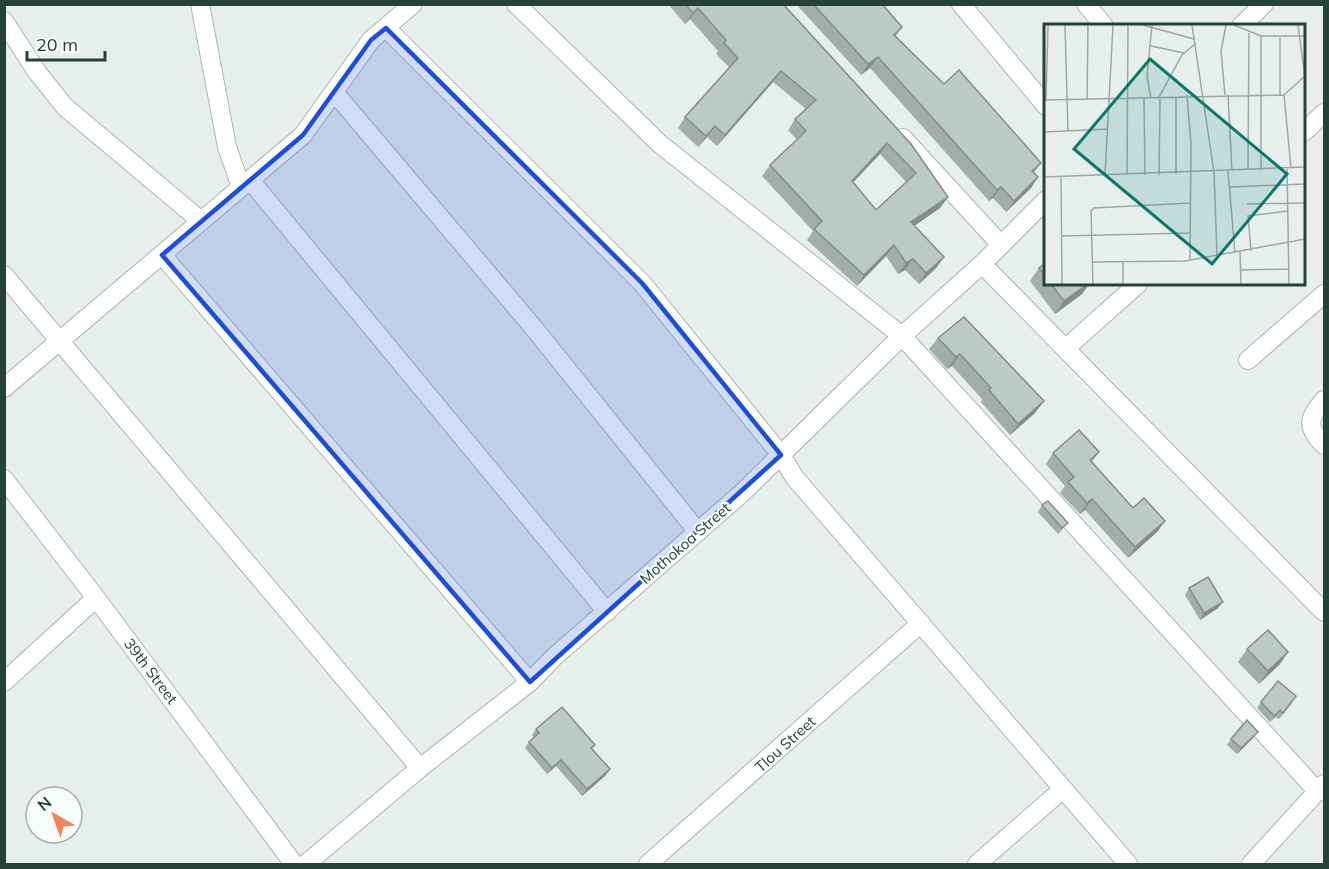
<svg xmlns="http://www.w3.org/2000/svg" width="1329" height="869" font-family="Mulish,sans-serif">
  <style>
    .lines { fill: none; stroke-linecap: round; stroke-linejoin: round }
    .minor-casing { stroke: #a8b8b2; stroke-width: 20 }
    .minor { stroke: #fff; stroke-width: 18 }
    .wall { fill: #a1aea9; fill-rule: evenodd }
    .shaded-wall { fill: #838d89 }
    .building { fill: #bbcac4; stroke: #838d89; stroke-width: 1.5; fill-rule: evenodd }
    .marked { fill: #1d4ed8; fill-opacity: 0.2; stroke: #1d4ed8; stroke-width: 4.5; stroke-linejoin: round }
    .labels { text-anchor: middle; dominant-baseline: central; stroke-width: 4.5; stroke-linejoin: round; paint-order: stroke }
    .street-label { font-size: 15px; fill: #24423a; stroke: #f7fbf9 }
    .inset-road { fill: none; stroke: #98aaa4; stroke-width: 1.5 }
    .view { fill: #0f766e; fill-opacity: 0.15; stroke: #0f766e; stroke-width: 3 }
    .inset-edge { fill: none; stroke: #24423a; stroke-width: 3 }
  </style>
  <rect width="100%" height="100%" fill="#e6efeb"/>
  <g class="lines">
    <!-- minor casing -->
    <g class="minor-casing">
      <path id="minor" d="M 200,4 L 227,147 L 241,187
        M 516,4 L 660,144 L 902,336 L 1318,792
        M 961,4 L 1046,106
        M 1086,4 L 1104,26
        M 4,21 L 37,72 L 65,107 L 201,221
        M 1241,26 L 1264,4
        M 386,28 L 642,283 L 781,455 L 795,478 L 1128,864
        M 334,92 L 533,327 L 698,532
        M 1304,132 L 1324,113
        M 903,138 L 1001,245
        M 250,180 L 607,612
        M 162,255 L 530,682
        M 982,264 L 1324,612
        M 4,275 L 420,768
        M 1066,348 L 1138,284
        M 1248,360 L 1324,294
        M 4,388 L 303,135 L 371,40 L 413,4
        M 1324,400 C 1308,418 1306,427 1324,445
        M 4,479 L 96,598 L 294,864
        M 4,682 L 96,598
        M 306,864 L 420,768 L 530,682 L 554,657 L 742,493 L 902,336 L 982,264 L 1046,200
        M 648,864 L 921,623
        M 977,864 L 1063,789
        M 1251,864 L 1324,784"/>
    </g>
    <!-- minor -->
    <use href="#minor" class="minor"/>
  </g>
  <!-- wall -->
  <path class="wall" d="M 668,4 L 783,4 L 948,197 L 940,208 L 914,226 L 944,257 L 936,268 L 919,284 L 905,270 L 898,274 L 886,256 L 857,286 L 807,240 L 813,231 L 762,176 L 770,165 L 797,140 L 788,130 L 795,119 L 806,109 L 773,82 L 717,146 L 707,137 L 698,147 L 678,128 L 685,117 L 730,68 L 716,54 L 718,51 L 690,19 L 685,24 ZM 880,154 L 906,182 L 876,210 L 853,182 Z
    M 796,4 L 882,4 L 902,27 L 896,36 L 944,84 L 1041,163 L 1034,173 L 1038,177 L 1031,188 L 1006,212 L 993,198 L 989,201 L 870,68 L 861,75 Z
    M 1046,263 L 1046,284 L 1089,284 L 1082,294 L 1055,314 L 1030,281 L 1039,268 Z
    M 938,338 L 1035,413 L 1010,435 L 981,402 L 982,399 L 952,366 L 947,369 L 929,349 Z
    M 1099,452 L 1092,462 L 1133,508 L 1165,521 L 1157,532 L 1128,558 L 1085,510 L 1080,514 L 1060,493 L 1065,486 L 1046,464 L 1053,453 Z
    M 1042,505 L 1063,529 L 1058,534 L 1038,512 Z
    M 1189,588 L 1218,608 L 1200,620 L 1185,595 Z
    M 1247,649 L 1280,664 L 1259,684 L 1238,662 Z
    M 1261,702 L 1292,703 L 1279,719 L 1276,717 L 1270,722 L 1257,708 Z
    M 536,729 L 595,745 L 592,749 L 610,769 L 605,776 L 582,796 L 556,766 L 547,774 L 525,748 L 529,742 L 534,738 L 532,735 Z
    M 1253,738 L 1237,754 L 1227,745 L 1231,739 Z"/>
  <!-- shaded-wall -->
  <path class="shaded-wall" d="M 698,8 L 690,19 L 685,24 L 693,13 Z
    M 878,57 L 870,68 L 861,75 L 868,64 Z
    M 781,71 L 773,82 L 717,146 L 725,135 Z
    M 715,126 L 707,137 L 698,147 L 706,136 Z
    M 887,143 L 880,154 L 844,192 L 852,181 Z
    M 1038,177 L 1031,188 L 1006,212 L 1014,201 Z
    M 1001,187 L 993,198 L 989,201 L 997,190 Z
    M 948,197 L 940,208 L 904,233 L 911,222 Z
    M 894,245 L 886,256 L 857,286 L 864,275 Z
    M 944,257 L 936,268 L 919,284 L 926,273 Z
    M 913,259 L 905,270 L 898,274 L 906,263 Z
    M 1088,284 L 1089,284 L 1082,294 L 1055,314 L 1064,301 Z
    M 960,354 L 952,366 L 947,369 L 956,357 Z
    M 1044,401 L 1035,413 L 1010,435 L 1018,424 Z
    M 1092,499 L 1085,510 L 1080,514 L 1087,503 Z
    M 1165,521 L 1157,532 L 1128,558 L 1135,547 Z
    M 1223,602 L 1218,608 L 1200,620 L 1204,613 Z
    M 1288,652 L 1280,664 L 1259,684 L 1268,671 Z
    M 1258,732 L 1253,738 L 1237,754 L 1241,748 Z
    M 561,760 L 556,766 L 547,774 L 552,768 Z
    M 610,769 L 605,776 L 582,796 L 587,789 Z"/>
  <!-- building -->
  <path class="building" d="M 685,4 L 783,4 L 911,144 L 948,197 L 911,222 L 944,257 L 926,273 L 913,259 L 906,263 L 894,245 L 864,275 L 814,229 L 822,221 L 770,165 L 806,131 L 795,119 L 816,100 L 781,71 L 725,135 L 715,126 L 706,136 L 685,117 L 738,58 L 724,43 L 726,40 L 698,8 L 693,13 ZM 887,143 L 916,173 L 876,210 L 852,181 Z
    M 813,4 L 882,4 L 902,27 L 894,35 L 944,84 L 959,70 L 1041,163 L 1032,171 L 1038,177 L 1014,201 L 1001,187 L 997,190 L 878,57 L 868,64 Z
    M 1046,263 L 1046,277 L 1039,268 Z
    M 1051,284 L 1088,284 L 1064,301 Z
    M 964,317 L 1044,401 L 1018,424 L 989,390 L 991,388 L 960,354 L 956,357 L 938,338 Z
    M 1079,430 L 1099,452 L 1090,460 L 1133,508 L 1144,498 L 1165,521 L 1135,547 L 1092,499 L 1087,503 L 1068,482 L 1074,477 L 1053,453 Z
    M 1048,501 L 1068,523 L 1062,528 L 1042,505 Z
    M 1208,577 L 1223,602 L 1204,613 L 1189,588 Z
    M 1268,630 L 1288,652 L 1268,671 L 1247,649 Z
    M 1278,681 L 1296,696 L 1283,713 L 1280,710 L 1274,716 L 1261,702 Z
    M 562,707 L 595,745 L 591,748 L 610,769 L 587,789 L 561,760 L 552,768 L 529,742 L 539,733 L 536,729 Z
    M 1247,720 L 1258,732 L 1241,748 L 1231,739 Z"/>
  <!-- marked area -->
  <path class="marked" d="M 386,28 L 642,283 L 781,455 L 530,682 L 162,255 L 303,135 L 371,40 Z"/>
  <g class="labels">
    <!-- street labels -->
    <g class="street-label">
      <text transform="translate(685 543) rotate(-41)">Mothokoa Street</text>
      <text transform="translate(151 671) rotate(53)">39th Street</text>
      <text transform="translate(785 744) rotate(-42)">Tlou Street</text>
    </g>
  </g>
  <!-- overview -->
  <g transform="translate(1044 24)">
    <rect width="261" height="261" fill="#e6efeb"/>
    <path class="inset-road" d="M 21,1 L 24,107M 99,1 L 150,15M 148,1 L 170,148 L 173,231M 190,1 L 217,12 L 261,12M 254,1 L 261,53M 217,12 L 217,146M 236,14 L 236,71M 107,22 L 140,29M 143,71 L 147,120 L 146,235M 181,71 L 177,27 L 182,1M 184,71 L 188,147M 100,75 L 101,151M 107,75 L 103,52 L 108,1M 114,75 L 138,31 L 152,19M 0,76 L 240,71M 2,76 L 4,1M 43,76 L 44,1M 0,108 L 64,105M 247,144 L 240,71 L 261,52M 243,145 L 245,260M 204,146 L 205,9M 184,147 L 191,229M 132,150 L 132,74M 61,151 L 69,1M 83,151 L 84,1M 115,151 L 116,75M 17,152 L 18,260M 0,153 L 261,143M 186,163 L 261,160M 203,180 L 261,179M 17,212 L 147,209M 207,227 L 204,192 L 244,187M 196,228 L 197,260M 49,238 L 141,237 L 261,215M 79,238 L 79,260M 196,246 L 245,245M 49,260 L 47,187 L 50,184 L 147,179"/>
    <path class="view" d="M 106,35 L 243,150 L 168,240 L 30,125 Z"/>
    <rect width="261" height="261" class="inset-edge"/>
  </g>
  <!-- border -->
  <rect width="1329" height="869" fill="none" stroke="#24423a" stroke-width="12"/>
  <!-- north arrow -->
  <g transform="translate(54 815) rotate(320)"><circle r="28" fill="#f7fbf9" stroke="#a3b1ad" stroke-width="1.5"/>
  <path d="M0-4.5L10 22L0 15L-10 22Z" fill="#f4845f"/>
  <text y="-9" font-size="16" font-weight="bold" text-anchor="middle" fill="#24423a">N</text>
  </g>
  <!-- scale -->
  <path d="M27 51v9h78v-9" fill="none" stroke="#24423a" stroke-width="3"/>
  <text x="36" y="51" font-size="18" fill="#24423a" stroke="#f7fbf9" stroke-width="4.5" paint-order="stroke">20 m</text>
</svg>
